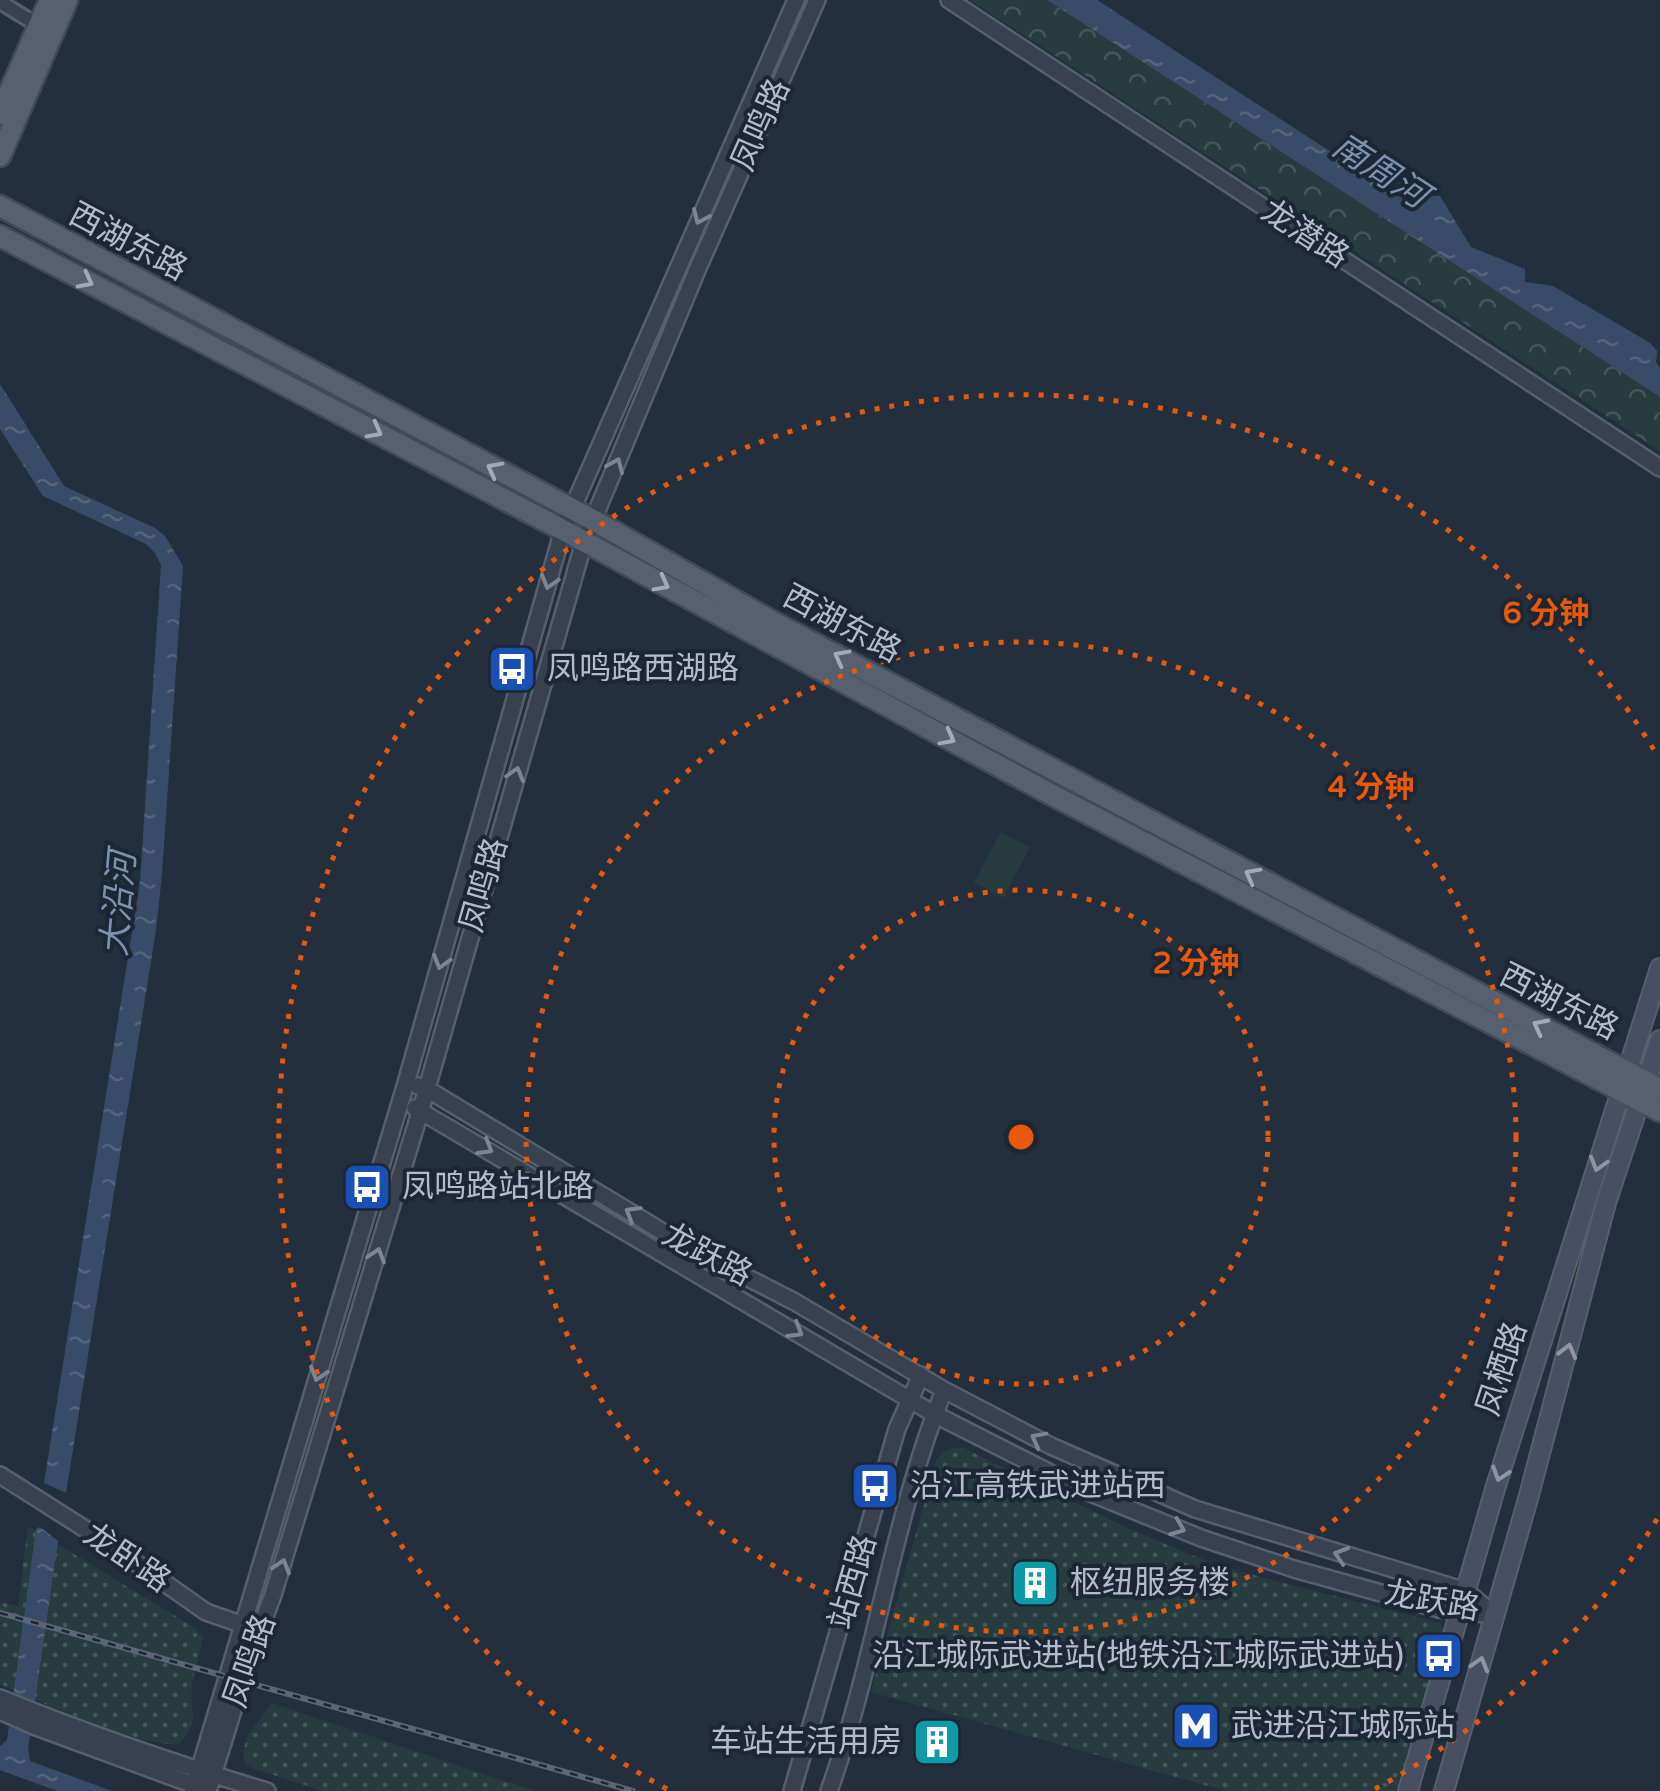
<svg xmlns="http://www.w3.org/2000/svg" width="1660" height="1791" font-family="'Varela Round','Noto Sans SC',sans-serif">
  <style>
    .green { fill: #263c3f }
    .forest { fill: url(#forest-crowns) }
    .park { fill: url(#park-dots) }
    .water { fill: url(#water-ripples) }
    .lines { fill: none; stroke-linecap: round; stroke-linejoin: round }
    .minor-casing { stroke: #565f6c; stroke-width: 18 }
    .tertiary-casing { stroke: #565f6c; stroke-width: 20 }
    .secondary-casing { stroke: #565f6c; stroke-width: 22 }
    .primary-casing { stroke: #414a57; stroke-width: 25 }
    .minor { stroke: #38414e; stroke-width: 12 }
    .tertiary { stroke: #38414e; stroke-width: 15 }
    .secondary { stroke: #465061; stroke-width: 18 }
    .primary { stroke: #56606e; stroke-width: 20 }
    .rail-casing { stroke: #5a6575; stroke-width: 6 }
    .rail { stroke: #1d2633; stroke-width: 2.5; stroke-dasharray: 8; stroke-linecap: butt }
    .oneway { stroke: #7c8592 }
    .oneway2 { stroke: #a1aab7 }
    .oneway3 { stroke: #8e96a5 }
    .ring { fill: none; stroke: #e8590c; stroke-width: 5; stroke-dasharray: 5 10 }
    .labels { text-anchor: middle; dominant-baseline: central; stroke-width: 8; stroke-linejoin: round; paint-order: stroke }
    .street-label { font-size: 32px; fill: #b4bcc9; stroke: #1d2633 }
    .poi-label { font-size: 32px; fill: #b4bcc9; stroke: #1d2633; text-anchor: start }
    .water-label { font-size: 35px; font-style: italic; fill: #7c92b1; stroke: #1d2633 }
    .centre { fill: #e8590c; stroke: #1d2633; stroke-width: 5 }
    .ring-label { font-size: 30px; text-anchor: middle; font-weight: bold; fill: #e8590c; stroke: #1d2633; stroke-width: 8; stroke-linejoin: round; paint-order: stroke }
  </style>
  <defs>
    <pattern id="forest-crowns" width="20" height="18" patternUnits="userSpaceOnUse" patternTransform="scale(2.5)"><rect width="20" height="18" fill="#263c3f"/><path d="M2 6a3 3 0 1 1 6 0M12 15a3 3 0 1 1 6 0" fill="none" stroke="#435659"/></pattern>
    <pattern id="park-dots" width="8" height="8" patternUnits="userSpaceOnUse" patternTransform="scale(2.5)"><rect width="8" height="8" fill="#263c3f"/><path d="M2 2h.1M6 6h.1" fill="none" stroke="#435659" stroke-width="1.8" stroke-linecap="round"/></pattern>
    <pattern id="water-ripples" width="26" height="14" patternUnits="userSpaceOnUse" patternTransform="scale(2.5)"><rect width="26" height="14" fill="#394c67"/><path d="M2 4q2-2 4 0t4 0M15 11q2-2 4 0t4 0" fill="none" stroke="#53647b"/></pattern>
  </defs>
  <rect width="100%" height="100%" fill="#242f3e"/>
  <!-- green -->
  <path class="green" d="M 1001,832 L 1030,847 L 1003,898 L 974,882 Z"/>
  <!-- forest -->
  <path class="forest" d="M 970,0 L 1047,0 L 1660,397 L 1660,451 Z"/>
  <!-- park -->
  <path class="park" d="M 962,1447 L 1129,1529 L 1219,1566 L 1440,1623 L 1444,1631 L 1396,1791 L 1226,1791 L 871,1692 L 937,1459 L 948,1449 Z
    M 28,1526 L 195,1628 L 203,1638 C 200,1654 194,1670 192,1686 C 189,1714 202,1720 178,1745 C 124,1742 51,1706 0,1684 L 0,1602 L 18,1606 Z
    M 272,1703 L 535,1791 L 323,1791 L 252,1768 L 244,1761 C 240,1737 259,1723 272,1703 Z"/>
  <!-- water -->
  <path class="water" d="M 1047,0 L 1097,0 L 1408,202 L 1422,202 L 1428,196 L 1440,196 L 1471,247 L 1525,269 L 1525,282 L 1553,286 L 1650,343 L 1657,351 L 1656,362 L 1660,368 L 1660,397 Z
    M 0,384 L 64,486 L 155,528 L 165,536 L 183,566 L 162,874 L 156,930 L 66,1493 L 44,1483 L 140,882 L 161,565 L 155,553 L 146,544 L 43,496 L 0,429 Z
    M 40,1527 L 58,1541 L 28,1749 L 30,1761 L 112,1791 L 57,1791 L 0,1770 L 0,1746 L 7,1740 L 36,1529 Z"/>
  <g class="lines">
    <!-- minor casing -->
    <g class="minor-casing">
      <path id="minor" d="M 0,2 L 39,26"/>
    </g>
    <!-- tertiary casing -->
    <g class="tertiary-casing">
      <path id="tertiary" d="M 949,0 L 1660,468
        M 418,1086 L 427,1089 L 686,1246 L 795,1302 L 944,1390 L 1051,1446 L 1195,1509 L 1466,1591 L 1494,1615
        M 415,1108 L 934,1414 L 1088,1492 L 1201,1538 L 1294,1569 L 1439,1609 L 1494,1615
        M 0,1475 L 112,1546 L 206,1612 L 252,1628
        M 0,1698 C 88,1734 176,1764 267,1791
        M 0,1711 L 36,1727 L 202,1788
        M 193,1791 L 406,1083 L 563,530 L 796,0
        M 208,1791 L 250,1656 L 273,1595 L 421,1109 L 584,542 L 698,268 L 817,0
        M 792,1791 L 897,1429 L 921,1375
        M 829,1791 C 876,1659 892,1520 944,1390"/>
    </g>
    <!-- secondary casing -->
    <g class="secondary-casing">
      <path id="secondary" d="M 1408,1791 L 1495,1489 L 1660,968
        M 1444,1791 L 1528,1499 L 1606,1203 L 1660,1040"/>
    </g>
    <!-- primary casing -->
    <g class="primary-casing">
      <path id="primary" d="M 0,114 L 50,0
        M 0,156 L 67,0
        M 0,206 L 593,520 L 773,622 L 1660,1089
        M 0,236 L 563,530 L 1043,790 L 1660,1111"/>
    </g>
    <!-- minor -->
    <use href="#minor" class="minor"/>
    <!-- tertiary -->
    <use href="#tertiary" class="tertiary"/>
    <!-- secondary -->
    <use href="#secondary" class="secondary"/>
    <!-- primary -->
    <use href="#primary" class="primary"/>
    <!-- rail casing -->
    <g class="rail-casing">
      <path id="rail" d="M 0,1613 L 633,1791"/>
    </g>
    <!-- rail -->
    <use href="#rail" class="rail"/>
  </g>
  <!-- one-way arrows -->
  <defs><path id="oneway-chevron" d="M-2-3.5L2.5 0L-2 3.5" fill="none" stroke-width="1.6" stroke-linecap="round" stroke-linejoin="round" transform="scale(2.5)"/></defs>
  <g class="oneway">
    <use href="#oneway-chevron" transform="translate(700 217) rotate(114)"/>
    <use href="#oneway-chevron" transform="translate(616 465) rotate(-67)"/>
    <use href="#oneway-chevron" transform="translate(549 582) rotate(106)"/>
    <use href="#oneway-chevron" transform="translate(516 774) rotate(-74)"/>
    <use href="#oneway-chevron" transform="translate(441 962) rotate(106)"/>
    <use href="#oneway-chevron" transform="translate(486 1148) rotate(31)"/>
    <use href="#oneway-chevron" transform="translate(632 1213) rotate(-149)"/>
    <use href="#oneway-chevron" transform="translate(377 1255) rotate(-73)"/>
    <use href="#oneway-chevron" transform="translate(796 1331) rotate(31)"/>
    <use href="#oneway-chevron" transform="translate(318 1374) rotate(107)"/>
    <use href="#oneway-chevron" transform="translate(1038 1439) rotate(-152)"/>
    <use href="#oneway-chevron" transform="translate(1178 1528) rotate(22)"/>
    <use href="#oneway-chevron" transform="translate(1341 1555) rotate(-163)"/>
    <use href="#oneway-chevron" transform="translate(282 1566) rotate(-73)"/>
  </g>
  <g class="oneway2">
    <use href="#oneway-chevron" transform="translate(86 281) rotate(27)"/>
    <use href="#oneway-chevron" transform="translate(375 431) rotate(28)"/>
    <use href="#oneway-chevron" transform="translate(494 469) rotate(-152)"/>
    <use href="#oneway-chevron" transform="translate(662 584) rotate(28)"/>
    <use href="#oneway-chevron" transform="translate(841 657) rotate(-152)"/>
    <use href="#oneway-chevron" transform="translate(948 738) rotate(28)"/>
    <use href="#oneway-chevron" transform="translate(1252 875) rotate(-152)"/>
    <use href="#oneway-chevron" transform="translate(1540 1026) rotate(-153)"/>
  </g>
  <g class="oneway3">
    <use href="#oneway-chevron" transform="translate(1598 1164) rotate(106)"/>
    <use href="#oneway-chevron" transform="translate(1568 1351) rotate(-75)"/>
    <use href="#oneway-chevron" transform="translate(1500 1474) rotate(108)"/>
    <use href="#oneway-chevron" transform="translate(1480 1664) rotate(-74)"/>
  </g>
  <!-- distance rings -->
  <g class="ring">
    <circle cx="1021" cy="1137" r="247"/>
    <circle cx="1021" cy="1137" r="495"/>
    <path d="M1657 1519A742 742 0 0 1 1375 1789M667 1789A742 742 0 1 1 1657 755"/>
  </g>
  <!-- icons -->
  <defs>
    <g id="bus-square" transform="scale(2.5)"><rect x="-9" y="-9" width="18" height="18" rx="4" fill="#1a4fb4" stroke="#1d2633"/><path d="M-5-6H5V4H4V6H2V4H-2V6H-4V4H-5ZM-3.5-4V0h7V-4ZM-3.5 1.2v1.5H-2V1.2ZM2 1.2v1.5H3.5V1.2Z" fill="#fff"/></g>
    <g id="building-square" transform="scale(2.5)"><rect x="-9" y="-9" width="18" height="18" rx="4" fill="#0f9aa8" stroke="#1d2633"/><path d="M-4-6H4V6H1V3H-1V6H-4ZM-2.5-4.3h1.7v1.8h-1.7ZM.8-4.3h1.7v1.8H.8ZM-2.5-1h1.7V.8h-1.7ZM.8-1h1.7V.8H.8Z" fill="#fff"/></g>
    <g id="metro-square" transform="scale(2.5)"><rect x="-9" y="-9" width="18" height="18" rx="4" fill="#1a4fb4" stroke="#1d2633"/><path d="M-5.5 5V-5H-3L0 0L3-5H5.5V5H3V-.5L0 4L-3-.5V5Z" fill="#fff"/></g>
  </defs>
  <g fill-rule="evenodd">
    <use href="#bus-square" x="512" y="669"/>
    <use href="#bus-square" x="367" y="1187"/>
    <use href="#bus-square" x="875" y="1486"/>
    <use href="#building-square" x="1035" y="1583"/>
    <use href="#bus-square" x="1439" y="1656"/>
    <use href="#metro-square" x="1196" y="1726"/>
    <use href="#building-square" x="937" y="1742"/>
  </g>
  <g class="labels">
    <!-- street labels -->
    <g class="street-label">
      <text transform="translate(761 125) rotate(-66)">凤鸣路</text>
      <text transform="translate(1305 234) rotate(33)">龙潜路</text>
      <text transform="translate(128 242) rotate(28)">西湖东路</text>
      <text transform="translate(842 624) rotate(28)">西湖东路</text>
      <text transform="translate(484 885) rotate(-74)">凤鸣路</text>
      <text transform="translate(1559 1002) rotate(27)">西湖东路</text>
      <text transform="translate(707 1255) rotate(28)">龙跃路</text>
      <text transform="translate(1502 1369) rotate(-72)">凤栖路</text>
      <text transform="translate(127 1558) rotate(34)">龙卧路</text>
      <text transform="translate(853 1582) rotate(-74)">站西路</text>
      <text transform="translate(1432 1601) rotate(10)">龙跃路</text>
      <text transform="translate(250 1661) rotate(-71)">凤鸣路</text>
    </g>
    <!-- poi labels -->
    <g class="poi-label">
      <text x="547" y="669">凤鸣路西湖路</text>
      <text x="402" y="1187">凤鸣路站北路</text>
      <text x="910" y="1486">沿江高铁武进站西</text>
      <text x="1070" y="1583">枢纽服务楼</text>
      <text x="1404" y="1656" text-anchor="end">沿江城际武进站(地铁沿江城际武进站)</text>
      <text x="1231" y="1726">武进沿江城际站</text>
      <text x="902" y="1742" text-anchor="end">车站生活用房</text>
    </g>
    <!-- water labels -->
    <g class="water-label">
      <text transform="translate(1380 171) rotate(33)">南周河</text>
      <text transform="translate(119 904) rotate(-85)">大沿河</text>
    </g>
  </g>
  <circle cx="1021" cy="1137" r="15" class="centre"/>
  <g class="ring-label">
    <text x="1546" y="623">6 分钟</text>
    <text x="1371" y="797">4 分钟</text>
    <text x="1196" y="973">2 分钟</text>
  </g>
</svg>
